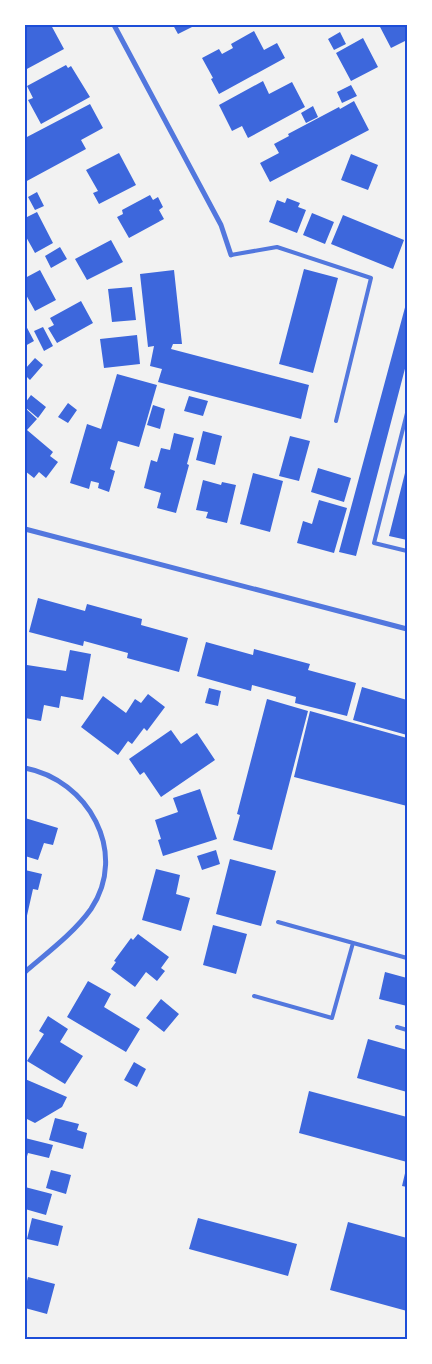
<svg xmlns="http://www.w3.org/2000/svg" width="432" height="1364" font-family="'DejaVu Sans',sans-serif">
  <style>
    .building { fill: #3d67dc }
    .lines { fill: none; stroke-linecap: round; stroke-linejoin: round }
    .service { stroke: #5277de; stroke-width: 4 }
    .minor { stroke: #5277de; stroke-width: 5 }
    .neatline { fill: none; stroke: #1d4ed8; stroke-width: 2 }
  </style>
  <rect width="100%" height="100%" fill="#f2f2f2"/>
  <!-- building -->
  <path class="building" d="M 25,25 L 51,25 L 64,49 L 25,70 Z
    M 173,25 L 196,25 L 178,34 Z
    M 379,25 L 407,25 L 407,40 L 391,48 Z
    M 254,31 L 264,50 L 277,43 L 285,58 L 219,94 L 211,79 L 213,78 L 202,58 L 219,49 L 222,54 L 233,48 L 231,44 Z
    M 340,32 L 346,44 L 334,50 L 328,39 Z
    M 363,38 L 378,67 L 351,81 L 336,53 Z
    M 66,65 L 68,68 L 71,66 L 90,97 L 41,124 L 28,100 L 33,98 L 27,86 Z
    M 263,81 L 269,94 L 292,82 L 305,107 L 248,138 L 242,126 L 232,131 L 219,105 Z
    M 351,85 L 357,96 L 342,103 L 337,92 Z
    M 354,101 L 369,130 L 270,182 L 260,163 L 279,153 L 274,144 L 289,136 L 288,134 L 339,107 L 340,109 Z
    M 90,104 L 103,128 L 81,140 L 86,149 L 25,182 L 25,138 Z
    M 313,106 L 318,117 L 306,123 L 301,113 Z
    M 119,153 L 136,185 L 99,204 L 93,193 L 98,191 L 86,170 Z
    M 351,154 L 378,165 L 368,190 L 341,180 Z
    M 37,192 L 44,206 L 35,210 L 28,197 Z
    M 150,195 L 153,200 L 158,197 L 163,207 L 159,210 L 164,219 L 129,238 L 117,217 L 123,214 L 122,210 Z
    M 287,198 L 300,203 L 298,207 L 306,210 L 297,233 L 269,222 L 277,200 L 285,203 Z
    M 37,212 L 53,243 L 35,253 L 25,235 L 25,218 Z
    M 312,213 L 334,222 L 325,244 L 303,235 Z
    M 343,215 L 404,240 L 393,269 L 331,244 Z
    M 111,240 L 123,262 L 87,280 L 75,259 Z
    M 60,247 L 67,259 L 51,268 L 45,256 Z
    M 304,269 L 338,278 L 313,373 L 279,364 Z
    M 40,270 L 56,300 L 35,311 L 25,293 L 25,278 Z
    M 174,270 L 182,344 L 173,344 L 171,349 L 309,385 L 301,419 L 158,382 L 162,369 L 150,366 L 154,346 L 148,347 L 140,274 Z
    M 132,287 L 136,320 L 112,322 L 108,289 Z
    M 407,300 L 407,361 L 356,556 L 339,552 Z
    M 81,301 L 93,323 L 57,343 L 48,328 L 54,325 L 50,318 Z
    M 25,324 L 34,341 L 25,346 Z
    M 43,327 L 53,346 L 44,351 L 34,331 Z
    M 137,335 L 140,364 L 104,368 L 100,339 Z
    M 35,358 L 43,365 L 30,380 L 25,375 L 25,369 Z
    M 117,374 L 157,385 L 139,447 L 118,441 L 110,469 L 115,471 L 109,492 L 98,488 L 99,483 L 91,481 L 89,489 L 70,483 L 87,424 L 101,429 Z
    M 31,395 L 46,407 L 38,418 L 25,407 L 25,403 Z
    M 189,396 L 208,401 L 203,416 L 184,411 Z
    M 68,403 L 77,410 L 68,423 L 58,417 Z
    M 153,405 L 165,409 L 160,429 L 147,425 Z
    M 25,408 L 37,419 L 27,430 L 53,452 L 50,456 L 58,462 L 46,478 L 39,472 L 34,478 L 25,471 Z
    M 203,431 L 222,436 L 215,465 L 196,460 Z
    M 174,433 L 194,438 L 187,464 L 189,465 L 176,513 L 157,508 L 161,493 L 144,488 L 151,460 L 157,462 L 161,448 L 170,450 Z
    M 290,436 L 310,441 L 299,481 L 279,476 Z
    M 318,468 L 351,478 L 344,502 L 311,492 Z
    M 406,469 L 407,469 L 407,540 L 389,536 Z
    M 253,473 L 283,481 L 270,532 L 240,524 Z
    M 203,480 L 221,485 L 222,482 L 236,485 L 227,523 L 206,518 L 208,512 L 196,510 Z
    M 319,500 L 347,508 L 334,553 L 297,543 L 303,521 L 312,524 Z
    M 38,598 L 85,611 L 87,604 L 142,619 L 141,625 L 188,638 L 179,672 L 127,658 L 128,653 L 84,641 L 83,646 L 29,632 Z
    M 206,642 L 253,655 L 254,649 L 310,664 L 308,670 L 356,683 L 347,716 L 295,703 L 296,697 L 252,685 L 251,691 L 197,676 Z
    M 70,650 L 91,654 L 83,700 L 61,696 L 59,708 L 44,705 L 41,721 L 25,718 L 25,677 L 27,665 L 66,671 Z
    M 362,687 L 407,700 L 407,735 L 353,720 Z
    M 209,688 L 221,691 L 218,706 L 205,703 Z
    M 148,694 L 165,707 L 147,731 L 144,728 L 132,744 L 128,741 L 118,755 L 81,727 L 103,696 L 126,713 L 135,699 L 141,703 Z
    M 267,699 L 308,711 L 272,850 L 233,840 L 240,815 L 237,814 Z
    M 310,711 L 407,738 L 407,806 L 294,777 Z
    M 171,730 L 181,744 L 197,733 L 215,760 L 161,797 L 144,772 L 140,775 L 129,759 Z
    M 200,789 L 217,839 L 163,856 L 158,840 L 161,839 L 155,820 L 178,812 L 173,798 Z
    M 25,818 L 58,828 L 53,845 L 44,843 L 38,860 L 25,856 Z
    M 216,850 L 220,864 L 202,870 L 197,856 Z
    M 230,859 L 276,871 L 261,926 L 216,914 Z
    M 156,869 L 180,875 L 176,894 L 190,898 L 181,931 L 142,920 Z
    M 25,870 L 42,874 L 38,890 L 33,889 L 26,920 Z
    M 213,925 L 247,934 L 236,974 L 203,965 Z
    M 138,934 L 169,957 L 161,968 L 165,971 L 157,981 L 146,972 L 135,987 L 111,969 L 116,962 L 114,961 L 131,938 L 133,940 Z
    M 385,972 L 407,978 L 407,1006 L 379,999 Z
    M 88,981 L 111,994 L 104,1007 L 140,1029 L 126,1052 L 67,1017 Z
    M 161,999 L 179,1014 L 164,1032 L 146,1018 Z
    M 48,1016 L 68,1029 L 60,1042 L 83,1056 L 65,1084 L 27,1061 L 44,1034 L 39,1031 Z
    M 368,1039 L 407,1050 L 407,1092 L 357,1078 Z
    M 134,1062 L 146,1069 L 137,1087 L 124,1080 Z
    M 25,1079 L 67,1097 L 62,1107 L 35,1123 L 25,1118 Z
    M 309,1091 L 407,1117 L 407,1162 L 299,1133 Z
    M 55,1118 L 79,1124 L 77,1130 L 87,1133 L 83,1149 L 49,1140 Z
    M 25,1138 L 53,1145 L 49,1158 L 28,1153 L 25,1163 Z
    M 406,1169 L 407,1169 L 407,1187 L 402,1186 Z
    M 51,1170 L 71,1175 L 66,1194 L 46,1188 Z
    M 25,1187 L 52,1194 L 46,1215 L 25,1209 Z
    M 32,1218 L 63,1226 L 58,1246 L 27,1239 Z
    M 198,1218 L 297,1244 L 288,1276 L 189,1249 Z
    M 348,1222 L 407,1238 L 407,1311 L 330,1290 Z
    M 28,1277 L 55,1284 L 47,1314 L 25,1308 L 25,1289 Z"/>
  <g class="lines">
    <!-- service -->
    <path class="service" d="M 231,255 L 277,247 L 371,278 L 336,421
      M 407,413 L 374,543 L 407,551
      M 278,922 L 407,958
      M 254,996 L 332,1018 L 353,943
      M 397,1027 L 407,1030"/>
    <!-- minor -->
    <path class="minor" d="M 114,25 L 221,225 L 231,255
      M 25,529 L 407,629
      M 25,768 C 88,780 129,852 91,909 C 74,933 47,953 25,972"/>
  </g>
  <!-- border -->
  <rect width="432" height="1364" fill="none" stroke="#ffffff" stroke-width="52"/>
  <rect x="26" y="26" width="380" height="1312" class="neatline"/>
</svg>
